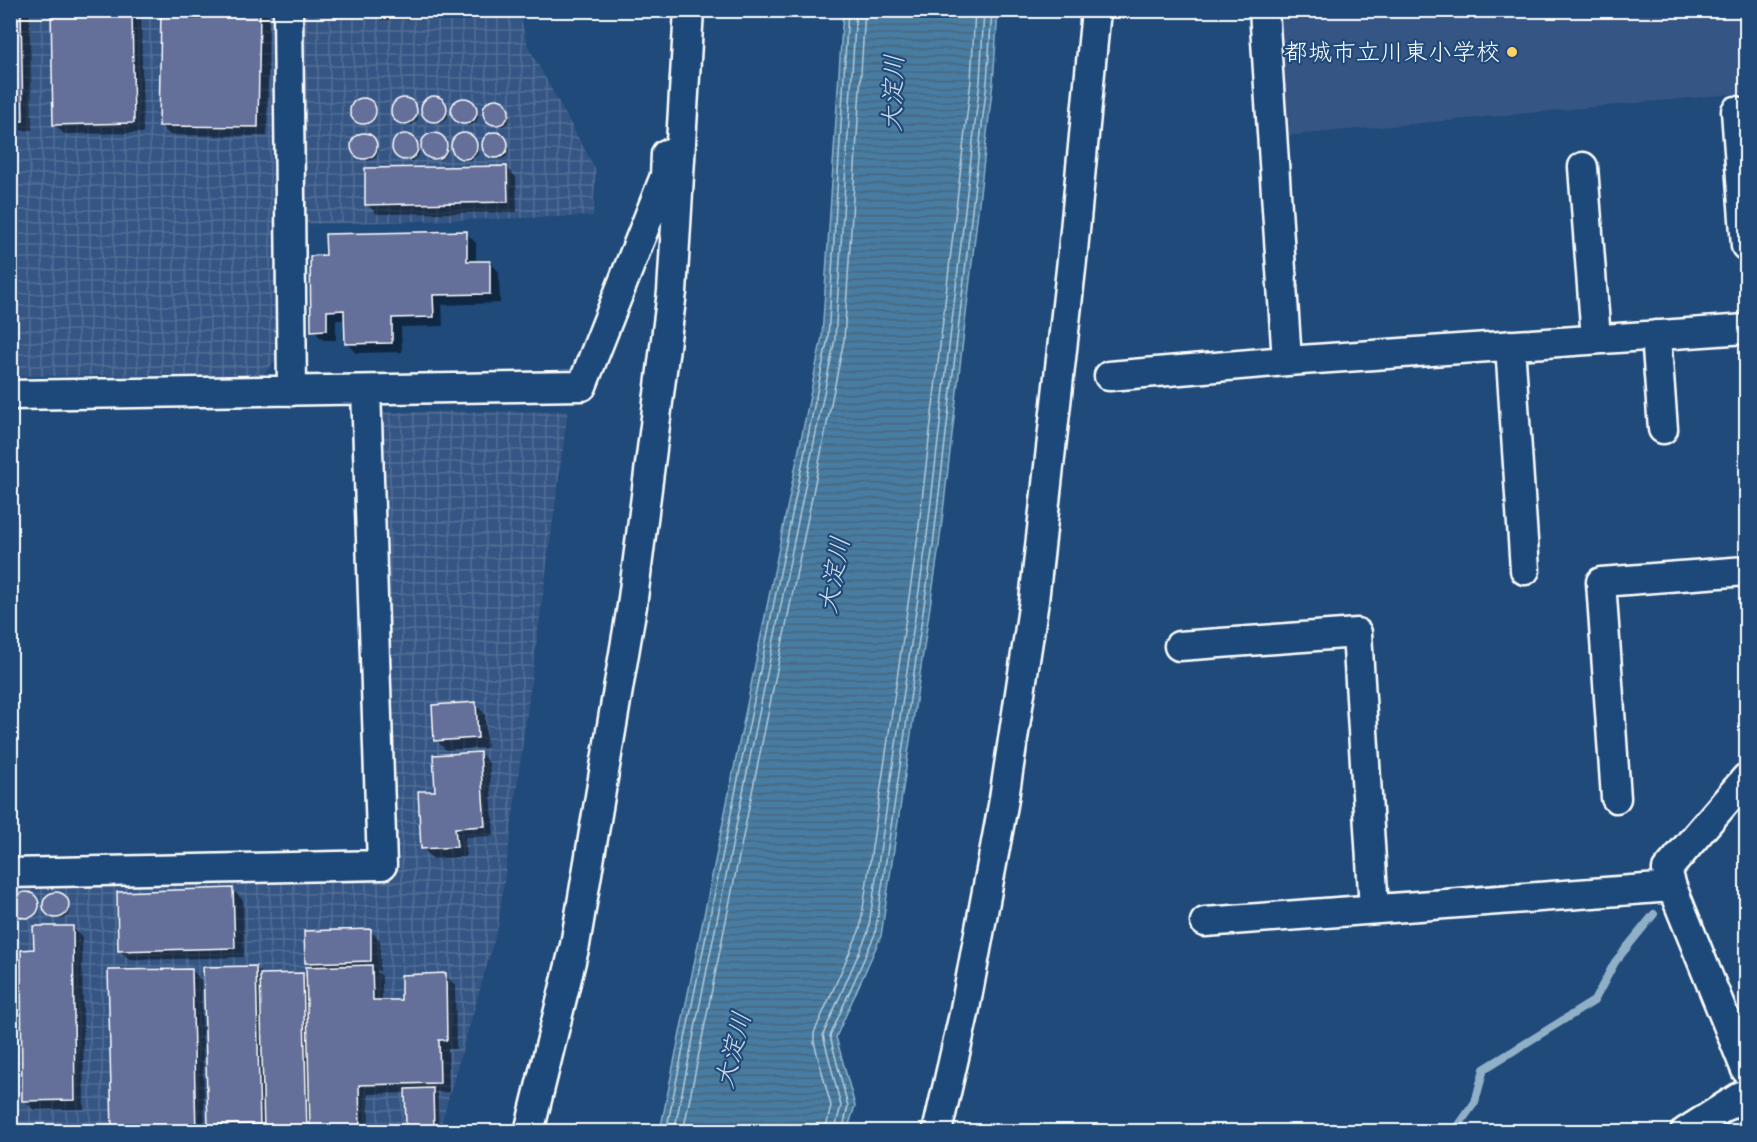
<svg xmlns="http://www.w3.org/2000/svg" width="1757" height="1142" font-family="Caveat,'Klee One',sans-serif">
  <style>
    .built { fill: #345584 }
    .industrial { fill: url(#industrial-grid) }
    .water { fill: url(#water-rules); stroke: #90b0c8; stroke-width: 1.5 }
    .shadow { fill: #0007 }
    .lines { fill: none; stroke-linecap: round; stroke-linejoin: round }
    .shore { stroke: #b5cbda; stroke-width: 1.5 }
    .stream { stroke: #90b0c8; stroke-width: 8 }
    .building { fill: #656f9a; stroke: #fff; stroke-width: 1.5 }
    .minor-casing { stroke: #fff; stroke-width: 33 }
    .minor { stroke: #1f4a7a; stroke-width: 28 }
    .poi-dot { fill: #ffd166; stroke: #1f4a7a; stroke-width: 2 }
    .labels { text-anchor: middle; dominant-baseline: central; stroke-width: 4.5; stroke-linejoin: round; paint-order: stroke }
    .poi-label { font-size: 24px; fill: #fff; stroke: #1f4a7a; text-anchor: end }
    .water-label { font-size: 26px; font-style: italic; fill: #d1dee8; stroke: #1f4a7a }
  </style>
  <defs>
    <pattern id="industrial-grid" width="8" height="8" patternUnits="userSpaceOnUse" patternTransform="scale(1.5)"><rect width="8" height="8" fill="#345584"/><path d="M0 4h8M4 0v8" fill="none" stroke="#526e96"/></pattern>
    <pattern id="water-rules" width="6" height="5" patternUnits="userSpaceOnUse" patternTransform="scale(1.5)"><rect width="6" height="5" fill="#467ca3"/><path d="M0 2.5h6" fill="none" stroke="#496478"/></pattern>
  </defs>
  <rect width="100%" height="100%" fill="#1f4a7a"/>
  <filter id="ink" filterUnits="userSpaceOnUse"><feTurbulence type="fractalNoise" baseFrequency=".0167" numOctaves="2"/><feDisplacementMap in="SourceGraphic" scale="12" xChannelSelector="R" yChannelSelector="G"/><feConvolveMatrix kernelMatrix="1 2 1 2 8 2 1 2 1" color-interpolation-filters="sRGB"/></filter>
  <g filter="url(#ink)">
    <!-- built -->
    <path class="built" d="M 1276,11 L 1746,11 L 1746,119 L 1744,93 L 1283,136 Z"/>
    <!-- industrial -->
    <path class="industrial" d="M 10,11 L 519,11 L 528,46 L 596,170 L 593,216 L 280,225 L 281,354 L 263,375 L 11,376 Z
      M 568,411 L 498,927 L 439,1131 L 11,1131 L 10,884 L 396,872 L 377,412 Z"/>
    <!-- water -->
    <path class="water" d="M 843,11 L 998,11 L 993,82 L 939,546 L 881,936 L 836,1037 L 855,1106 L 847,1131 L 660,1131 L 822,337 Z"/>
    <!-- shadow -->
    <path class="shadow" d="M 10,10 L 30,10 L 32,130 L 10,131 Z
      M 52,10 L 141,10 L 143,133 L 64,134 L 54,124 Z
      M 162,10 L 269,10 L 267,136 L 170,135 L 160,125 Z
      M 371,10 L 424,10 L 424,19 L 380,20 Z
      M 429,10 L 491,10 L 491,16 L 435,17 Z
      M 430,99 L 438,99 L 448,108 L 448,117 L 442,123 L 433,123 L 424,113 L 424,105 Z
      M353 112a12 12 0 1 1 24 0a12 12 0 1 1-24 0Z
      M 465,100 L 476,106 L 479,115 L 476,123 L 468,126 L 457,120 L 453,111 L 456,103 Z
      M 399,101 L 408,101 L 417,111 L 418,119 L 412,125 L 403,125 L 393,116 L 393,107 Z
      M 492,101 L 501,101 L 510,111 L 510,120 L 504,126 L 496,126 L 486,116 L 486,107 Z
      M 495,134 L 503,137 L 510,148 L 506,157 L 498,160 L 487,153 L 483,145 L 487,137 Z
      M 364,135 L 372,139 L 379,150 L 376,158 L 368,161 L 356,155 L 353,146 L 356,139 Z
      M424 148a12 12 0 1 1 24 0a12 12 0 1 1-24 0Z
      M 401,136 L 409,136 L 419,146 L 419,155 L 413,161 L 405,161 L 395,151 L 395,142 Z
      M 460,136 L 468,136 L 478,145 L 478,154 L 472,160 L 463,160 L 453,151 L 454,142 Z
      M 506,167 L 516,177 L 517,212 L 377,214 L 367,204 Z
      M 466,233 L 476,243 L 476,263 L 490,262 L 499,272 L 500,303 L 442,305 L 443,326 L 401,327 L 402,352 L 356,353 L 346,343 L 346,320 L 336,320 L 336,340 L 323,340 L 313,330 L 327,257 Z
      M 475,704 L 485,714 L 487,748 L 446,750 L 436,740 Z
      M 480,753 L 489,763 L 494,836 L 465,837 L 466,857 L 433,859 L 423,849 L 437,792 Z
      M 233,890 L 243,900 L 244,957 L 130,960 L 120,951 Z
      M15 906a12 12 0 1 1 24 0a12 12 0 1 1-24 0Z
      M 52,894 L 60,894 L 70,904 L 70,913 L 64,919 L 55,919 L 46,909 L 46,900 Z
      M 72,927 L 82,937 L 84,1109 L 34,1110 L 24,1100 L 35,951 Z
      M 370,931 L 380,940 L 380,971 L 376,971 L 382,976 L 382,1002 L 403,1001 L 445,975 L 455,985 L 456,1049 L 448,1049 L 449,1092 L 435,1092 L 438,1096 L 439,1132 L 411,1132 L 408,1129 L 407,1093 L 368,1094 L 369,1132 L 217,1132 L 209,1124 L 255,967 L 264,975 L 302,974 L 308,980 L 312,968 L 306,962 Z
      M 192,970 L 201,980 L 205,1132 L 114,1132 Z
      M 10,1105 L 12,1115 L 10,1117 Z"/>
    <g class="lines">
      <!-- shore -->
      <path class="shore" d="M 666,1132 L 828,338 L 848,10
        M 674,1132 L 835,339 L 856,10
        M 683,1132 L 844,340 L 865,10
        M 825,1132 L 831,1106 L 814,1042 L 814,1033 L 860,929 L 917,543 L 971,80 L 975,10
        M 834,1132 L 841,1106 L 823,1035 L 868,932 L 926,544 L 980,81 L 984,10
        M 842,1132 L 848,1106 L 830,1036 L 875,934 L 933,545 L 987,82 L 992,10"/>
      <!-- stream -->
      <path class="stream" d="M 1454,1132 L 1475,1102 L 1484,1069 L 1594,1001 L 1615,962 L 1654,914"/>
    </g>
    <!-- building -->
    <path class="building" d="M 10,10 L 21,10 L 23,121 L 10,121 Z
      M 51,10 L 132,10 L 134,123 L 53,125 Z
      M 161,10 L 260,10 L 258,127 L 159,126 Z
      M421 109a13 13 0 1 1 26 0a13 13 0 1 1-26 0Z
      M451 111a13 13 0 1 1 26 0a13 13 0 1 1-26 0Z
      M391 111a13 13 0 1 1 26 0a13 13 0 1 1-26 0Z
      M350 111a13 13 0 1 1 26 0a13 13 0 1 1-26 0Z
      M483 112a13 13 0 1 1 26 0a13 13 0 1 1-26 0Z
      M482 145a13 13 0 1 1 26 0a13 13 0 1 1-26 0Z
      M451 146a13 13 0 1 1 26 0a13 13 0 1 1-26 0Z
      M351 146a13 13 0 1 1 26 0a13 13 0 1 1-26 0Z
      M421 146a13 13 0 1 1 26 0a13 13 0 1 1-26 0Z
      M392 147a13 13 0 1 1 26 0a13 13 0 1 1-26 0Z
      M 507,166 L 508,202 L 365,205 L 365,168 Z
      M 467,231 L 467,261 L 490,261 L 490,294 L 433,295 L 434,317 L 392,318 L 392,343 L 345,344 L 344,310 L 327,311 L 327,330 L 311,331 L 310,256 L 326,255 L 325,234 Z
      M 476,702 L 478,738 L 434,741 L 432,705 Z
      M 480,752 L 485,826 L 455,828 L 457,847 L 421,849 L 418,791 L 435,791 L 433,755 Z
      M 233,888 L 235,948 L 118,951 L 117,892 Z
      M43 905a13 13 0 1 1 26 0a13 13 0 1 1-26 0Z
      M13 905a13 13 0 1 1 26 0a13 13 0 1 1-26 0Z
      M 33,926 L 73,926 L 75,1100 L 22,1101 L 21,950 L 34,949 Z
      M 371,929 L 371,961 L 305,963 L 304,931 Z
      M 372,965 L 373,1000 L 401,1000 L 401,975 L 446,973 L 447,1040 L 439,1040 L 440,1083 L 359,1085 L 360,1128 L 310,1129 L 306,967 Z
      M 256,966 L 260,1124 L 208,1125 L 203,967 Z
      M 192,969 L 196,1132 L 112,1132 L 108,970 Z
      M 303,973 L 307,1132 L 264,1132 L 260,974 Z
      M 433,1088 L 434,1129 L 406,1129 L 405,1089 Z"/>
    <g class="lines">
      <!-- minor casing -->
      <g class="minor-casing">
        <path id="minor" d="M 288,10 L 292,391
          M 1264,10 L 1287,361
          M 1736,111 L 1746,246
          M 1583,167 L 1596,339
          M 1656,335 L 1663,429
          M 1510,345 L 1525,570
          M 1109,376 L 1287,361 L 1746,329
          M 10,395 L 582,386 L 665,176 L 666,154
          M 1179,646 L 1357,633 L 1374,909
          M 1746,778 L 1667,870 L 1672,887 L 1746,1070
          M 1616,798 L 1601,582 L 1746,571
          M 10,873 L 382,865 L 366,390
          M 1205,922 L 1672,887
          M 529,1132 L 575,945 L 632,606 L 672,292 L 689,10
          M 937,1132 L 964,1014 L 1003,805 L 1034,601 L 1073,251 L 1096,10
          M 1685,1132 L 1746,1093"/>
      </g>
      <!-- minor -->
      <use href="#minor" class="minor"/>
    </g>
  </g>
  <!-- markers -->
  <circle class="poi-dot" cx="1512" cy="52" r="6"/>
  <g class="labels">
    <!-- poi labels -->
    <g class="poi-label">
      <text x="1500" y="52">都城市立川東小学校</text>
    </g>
    <!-- water labels -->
    <g class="water-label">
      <text transform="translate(893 93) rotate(-88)">大淀川</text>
      <text transform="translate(834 575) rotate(-80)">大淀川</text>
      <text transform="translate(733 1050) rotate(-76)">大淀川</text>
    </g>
  </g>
  <!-- margin -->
  <rect width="1757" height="1142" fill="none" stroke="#1f4a7a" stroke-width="36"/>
  <rect x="18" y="18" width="1721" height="1106" fill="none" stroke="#fff" stroke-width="2" filter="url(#ink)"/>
</svg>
